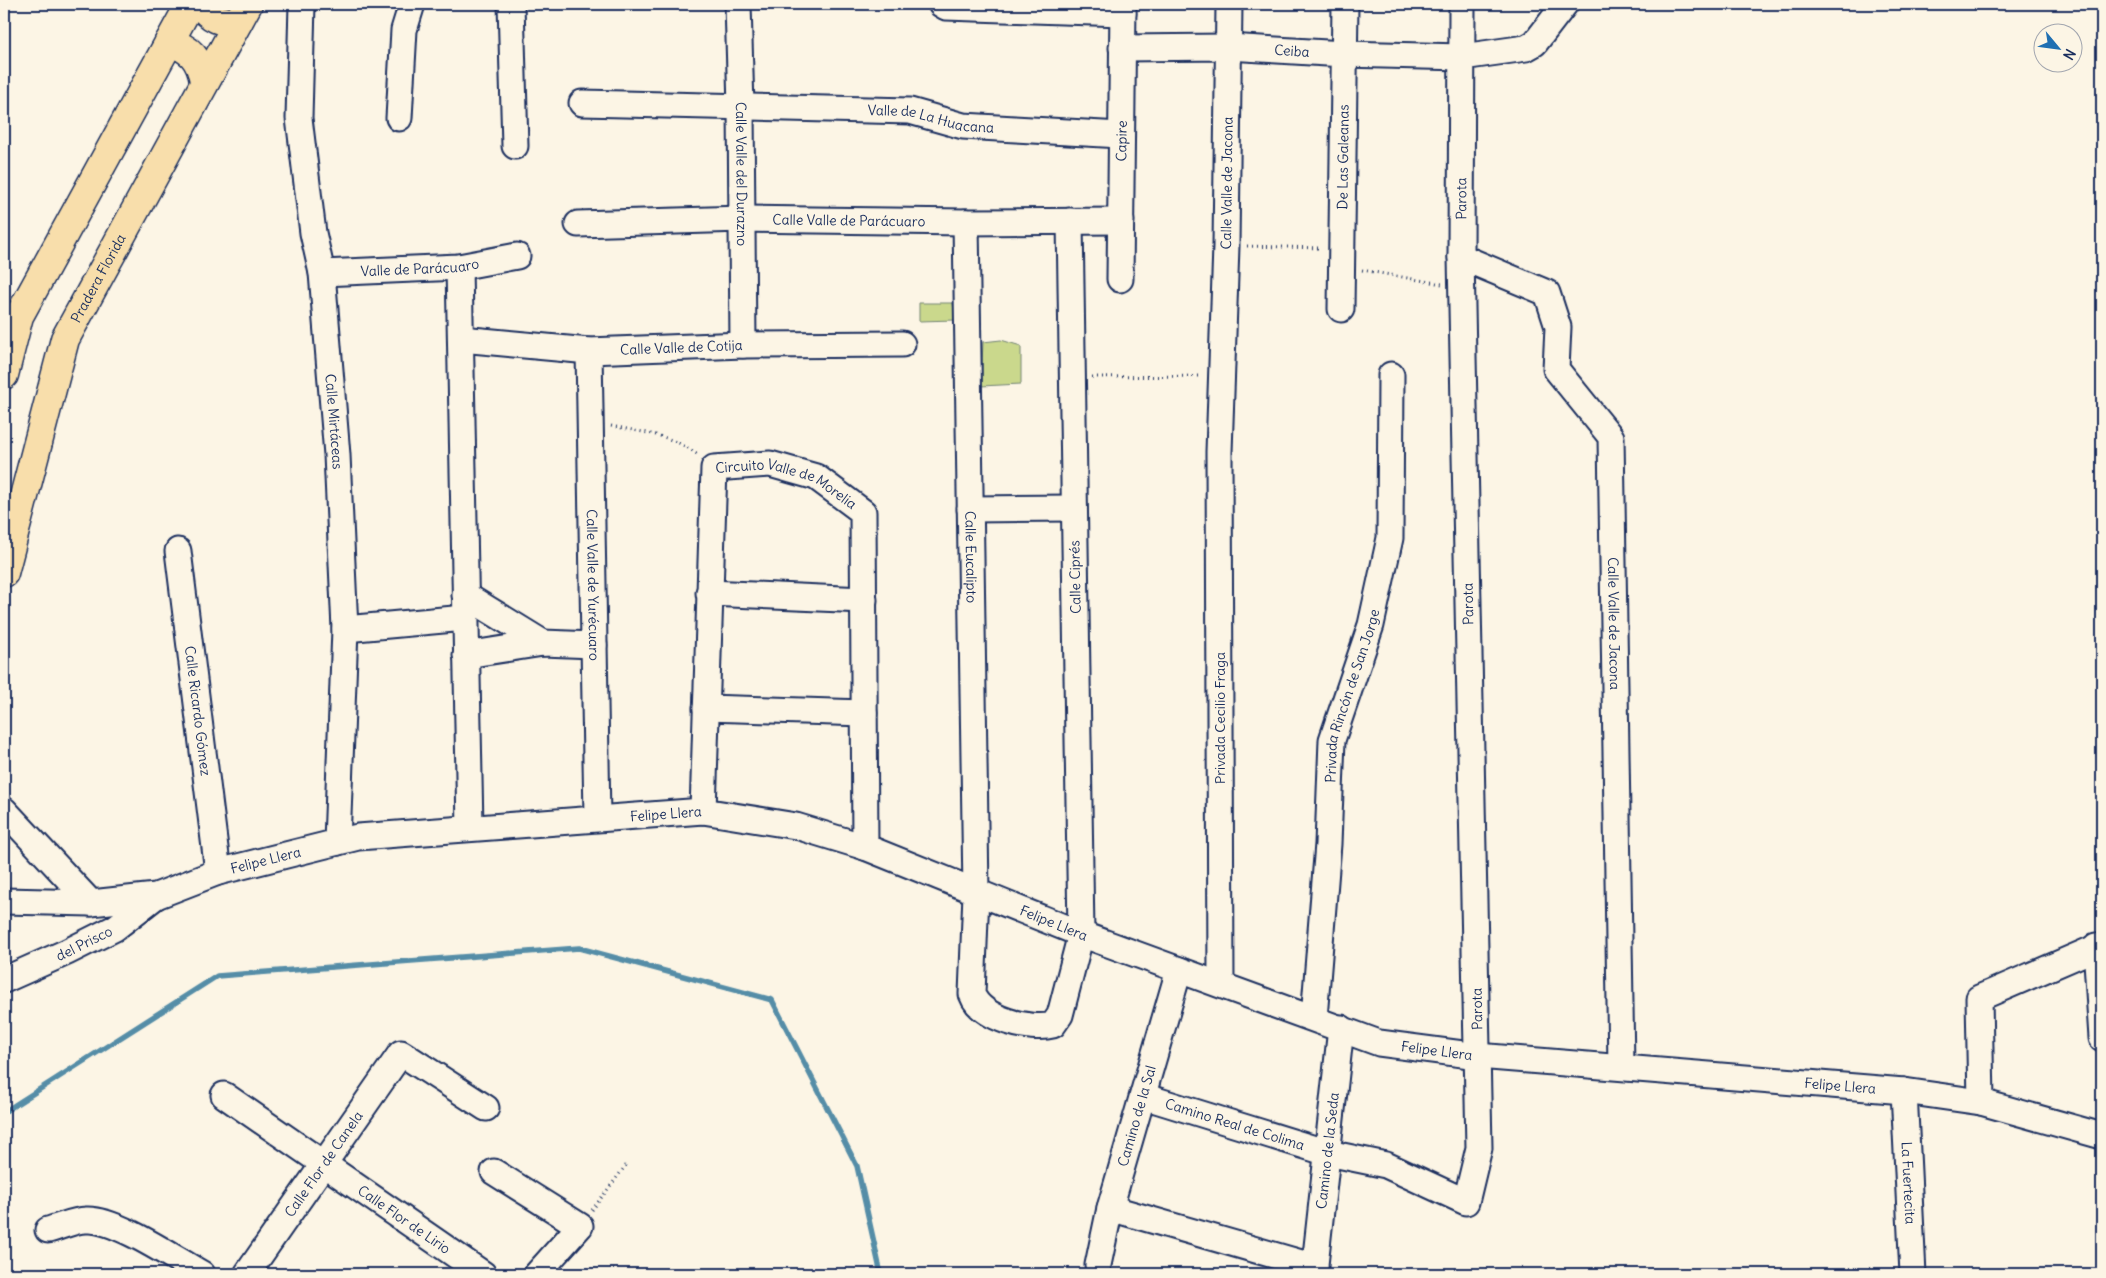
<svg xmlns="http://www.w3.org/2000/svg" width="2106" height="1278" font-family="Delius,sans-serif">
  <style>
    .green { fill: #cad88c; stroke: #728475 }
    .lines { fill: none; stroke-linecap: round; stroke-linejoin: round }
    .stream { stroke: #558da7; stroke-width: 5.5 }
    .minor-casing { stroke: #1b2f5e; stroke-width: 29 }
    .major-casing { stroke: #1b2f5e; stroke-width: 31 }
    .path { stroke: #1b2f5e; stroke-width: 3; stroke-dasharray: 1 4; stroke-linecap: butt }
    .minor { stroke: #fcf5e5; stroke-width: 25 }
    .major { stroke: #f8deab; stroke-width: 28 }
    .labels { text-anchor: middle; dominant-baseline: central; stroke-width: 4; stroke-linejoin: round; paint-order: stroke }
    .street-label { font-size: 14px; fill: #1b2f5e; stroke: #fcf5e5 }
  </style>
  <rect width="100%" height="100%" fill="#fcf5e5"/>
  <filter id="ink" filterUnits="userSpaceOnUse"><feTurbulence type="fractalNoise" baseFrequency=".02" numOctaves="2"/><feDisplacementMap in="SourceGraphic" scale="10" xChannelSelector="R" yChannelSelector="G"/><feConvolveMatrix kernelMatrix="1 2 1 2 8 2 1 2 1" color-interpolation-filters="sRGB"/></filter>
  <g filter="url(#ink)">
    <!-- green -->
    <path class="green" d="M 919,303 L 953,303 L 955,320 L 919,321 Z
      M 1001,340 L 1021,346 L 1021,384 L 981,386 L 983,342 Z"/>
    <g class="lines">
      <!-- stream -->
      <path class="stream" d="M 4,1112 L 217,976 L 579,948 L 772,1000 L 857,1166 L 881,1274"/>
      <!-- minor casing -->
      <g class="minor-casing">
        <g id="minor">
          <path id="s1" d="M 302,4 L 299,118 L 313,233 L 322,273 L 337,455 L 345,629 L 337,842"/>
          <path d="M 511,4 L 515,146"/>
          <path id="s2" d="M 738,4 L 741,107 L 743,345"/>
          <path d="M 941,4 L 946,7 L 1123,13"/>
          <path id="s3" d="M 1122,48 L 1228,47 L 1344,54 L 1462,57 L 1526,48 L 1535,43 L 1565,4"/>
          <path id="s4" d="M 582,103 L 910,111 L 963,126 L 1121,135"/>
          <path d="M 399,118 L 404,30 L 412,4"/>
          <path id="s5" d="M 966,222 L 976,893 L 972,994 C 981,1019 1030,1031 1053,1025 L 1060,1015 L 1081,934 L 1070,221"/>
          <path id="s6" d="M 578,224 L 742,219 L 966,222 L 1121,221"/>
          <path id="s7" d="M 1461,257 L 1547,293 L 1558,327 L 1556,369 L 1611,437 L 1621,1067"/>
          <path d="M 459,267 L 470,828"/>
          <path id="s8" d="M 322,273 L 459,267 L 517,256"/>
          <path id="s9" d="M 1120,279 L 1123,4"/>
          <path id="s10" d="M 1341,309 L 1345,4"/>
          <path id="s11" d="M 461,339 L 589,351 L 743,345 L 902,344"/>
          <path id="s12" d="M 589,351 L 597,818"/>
          <path d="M 970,509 L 1074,508"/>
          <path id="s13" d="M 178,551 L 218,872"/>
          <path d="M 709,593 L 864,600"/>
          <path d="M 465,595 L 543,643"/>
          <path d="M 345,629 L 465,618"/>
          <path d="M 466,655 L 543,643 L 594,645"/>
          <path d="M 706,708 L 864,713"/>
          <path d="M 4,810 L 91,903"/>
          <path id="s14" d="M 703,811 L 714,468 L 770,464 L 816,477 L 863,512 L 865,847"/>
          <path id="s15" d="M 4,901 L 91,903 L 156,896 L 218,872 L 358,837 L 703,811 L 796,826 L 865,847 L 1081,934 L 1379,1043 L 1478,1056 L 1904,1091 L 1981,1102 L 2102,1136"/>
          <path d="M 2096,946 L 2102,1038"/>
          <path id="s16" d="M 4,980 L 67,952 L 115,928 L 156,896"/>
          <path id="s17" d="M 1221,984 L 1219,452 L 1226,246 L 1229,4"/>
          <path id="s18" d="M 1314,1018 L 1328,844 L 1332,740 L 1371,625 L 1390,538 L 1391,375"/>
          <path id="s19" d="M 1904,1091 L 1913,1274"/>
          <path id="s20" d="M 224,1095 L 483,1274"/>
          <path id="s21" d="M 1143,1096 L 1328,1153 L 1386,1165 L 1466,1202 L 1479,1148 L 1461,257 L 1462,4"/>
          <path d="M 1981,1102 L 1979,998 L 2102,945"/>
          <path d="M 494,1172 L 580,1226 L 537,1274"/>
          <path d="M 1110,1208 L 1315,1267"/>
          <path d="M 48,1230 C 60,1227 74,1220 86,1220 C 116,1218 175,1259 202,1274"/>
          <path id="s22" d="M 1098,1265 L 1110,1208 L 1179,970"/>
          <path id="s23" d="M 247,1274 L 401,1053 L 486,1108"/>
          <path id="s24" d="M 1314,1274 L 1341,1028"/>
        </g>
      </g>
      <!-- major casing -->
      <g class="major-casing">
        <g id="major">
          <path d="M 201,4 C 209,19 222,22 238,22"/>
          <path d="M 169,42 C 190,48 200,59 204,81"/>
          <path d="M 4,375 L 19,316 L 190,4"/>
          <path id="s25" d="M 4,573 L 65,339 L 248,4"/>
        </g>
      </g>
      <!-- path -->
      <path class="path" d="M 1247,246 L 1321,248
        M 1362,270 L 1442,284
        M 1092,377 L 1201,376
        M 611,426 C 642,432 673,435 698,455
        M 592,1210 L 627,1164"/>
      <!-- minor -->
      <use href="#minor" class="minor"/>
      <!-- major -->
      <use href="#major" class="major"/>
    </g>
  </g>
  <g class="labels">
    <!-- street labels -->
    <g class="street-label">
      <text stroke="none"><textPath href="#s3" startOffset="170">Ceiba</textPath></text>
      <text stroke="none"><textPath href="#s4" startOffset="350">Valle de La Huacana</textPath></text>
      <text stroke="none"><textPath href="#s9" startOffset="138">Capire</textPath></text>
      <text stroke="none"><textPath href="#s10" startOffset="152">De Las Galeanas</textPath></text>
      <text stroke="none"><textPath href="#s2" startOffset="170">Calle Valle del Durazno</textPath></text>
      <text stroke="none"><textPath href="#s17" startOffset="801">Calle Valle de Jacona</textPath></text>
      <text stroke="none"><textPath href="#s21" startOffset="1346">Parota</textPath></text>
      <text stroke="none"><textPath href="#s6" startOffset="271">Calle Valle de Parácuaro</textPath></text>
      <text stroke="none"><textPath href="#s8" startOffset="98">Valle de Parácuaro</textPath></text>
      <text stroke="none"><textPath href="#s25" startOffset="311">Pradera Florida</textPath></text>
      <text stroke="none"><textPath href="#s11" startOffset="221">Calle Valle de Cotija</textPath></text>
      <text stroke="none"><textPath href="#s1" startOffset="420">Calle Mirtáceas</textPath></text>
      <text stroke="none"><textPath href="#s14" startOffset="420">Circuito Valle de Morelia</textPath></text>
      <text stroke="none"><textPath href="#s5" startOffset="335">Calle Eucalipto</textPath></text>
      <text transform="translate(1075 577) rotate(-91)">Calle Ciprés</text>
      <text stroke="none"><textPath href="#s12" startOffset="234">Calle Valle de Yurécuaro</textPath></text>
      <text transform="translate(1468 604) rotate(-91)">Parota</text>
      <text stroke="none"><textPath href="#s7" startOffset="445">Calle Valle de Jacona</textPath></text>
      <text stroke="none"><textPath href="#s18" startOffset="326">Privada Rincón de San Jorge</textPath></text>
      <text stroke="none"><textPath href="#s13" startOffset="161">Calle Ricardo Gómez</textPath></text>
      <text transform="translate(1220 718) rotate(-90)">Privada Cecilio Fraga</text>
      <text stroke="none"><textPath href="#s15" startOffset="672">Felipe Llera</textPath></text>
      <text stroke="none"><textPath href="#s15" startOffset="268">Felipe Llera</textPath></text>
      <text stroke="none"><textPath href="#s15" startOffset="1079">Felipe Llera</textPath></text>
      <text stroke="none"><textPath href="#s16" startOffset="88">del Prisco</textPath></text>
      <text transform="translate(1477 1009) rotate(-91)">Parota</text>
      <text stroke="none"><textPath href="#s15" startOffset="1484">Felipe Llera</textPath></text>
      <text stroke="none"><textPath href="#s15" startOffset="1889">Felipe Llera</textPath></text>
      <text stroke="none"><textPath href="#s22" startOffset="154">Camino de la Sal</textPath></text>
      <text stroke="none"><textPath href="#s21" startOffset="96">Camino Real de Colima</textPath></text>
      <text stroke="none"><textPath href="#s24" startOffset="124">Camino de la Seda</textPath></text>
      <text stroke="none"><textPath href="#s23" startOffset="134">Calle Flor de Canela</textPath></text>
      <text stroke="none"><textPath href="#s19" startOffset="92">La Fuertecita</textPath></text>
      <text stroke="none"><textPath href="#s20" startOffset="219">Calle Flor de Lirio</textPath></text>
    </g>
  </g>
  <!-- margin -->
  <rect width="2106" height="1278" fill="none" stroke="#fcf5e5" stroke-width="20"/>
  <rect x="10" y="10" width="2086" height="1258" fill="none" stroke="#1b2f5e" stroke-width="2" filter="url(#ink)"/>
  <!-- north arrow -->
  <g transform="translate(2058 48) rotate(119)"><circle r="24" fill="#fcf5e5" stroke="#a2a6af"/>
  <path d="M0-4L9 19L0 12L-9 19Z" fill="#1f6fb2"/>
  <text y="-8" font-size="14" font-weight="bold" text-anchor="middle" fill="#1b2f5e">N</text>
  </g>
</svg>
